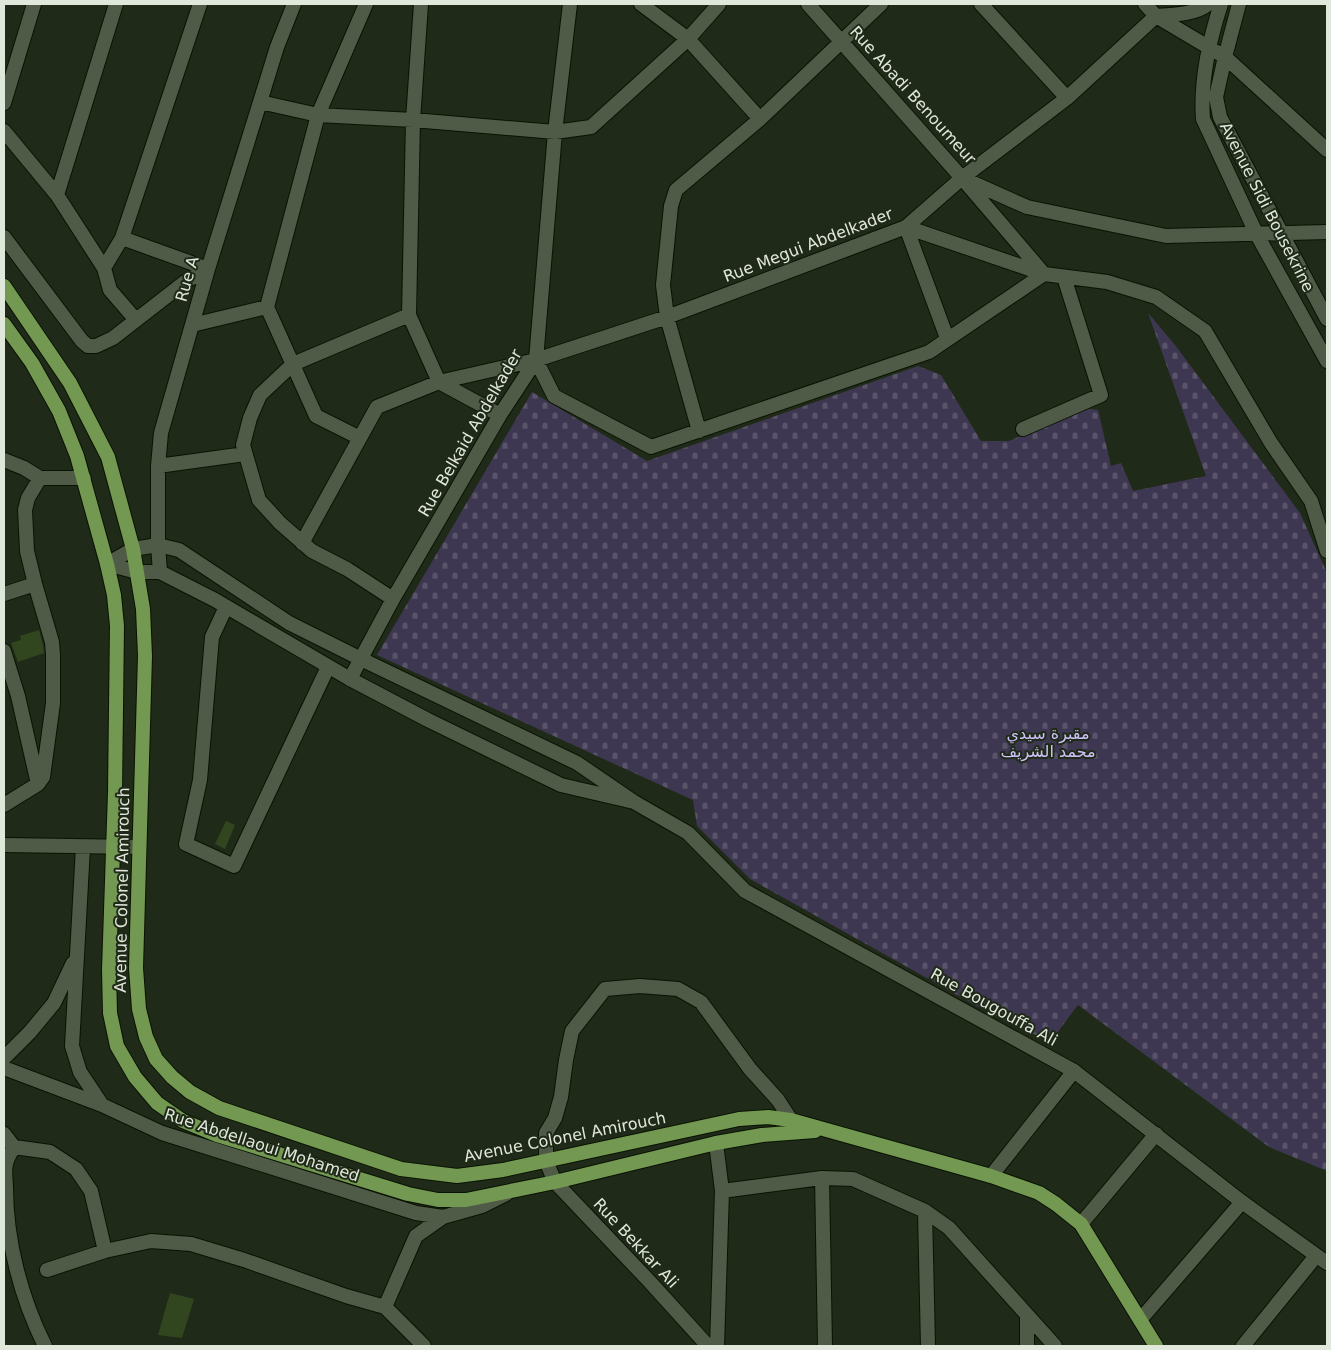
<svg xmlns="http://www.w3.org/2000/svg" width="1331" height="1350" font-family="'DejaVu Sans','Noto Sans Arabic',sans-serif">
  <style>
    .cemetery { fill: url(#cemetery-stones) }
    .building { fill: #31461f }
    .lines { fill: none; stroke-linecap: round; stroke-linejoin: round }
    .minor-casing { stroke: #0a1303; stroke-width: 16 }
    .tertiary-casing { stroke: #0a1303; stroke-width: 16 }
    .primary-casing { stroke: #0a1303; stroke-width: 16 }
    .minor { stroke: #4f5b46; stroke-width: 14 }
    .tertiary { stroke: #4f5b46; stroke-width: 14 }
    .primary { stroke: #729851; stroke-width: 14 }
    .labels { text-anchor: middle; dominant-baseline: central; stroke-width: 4; stroke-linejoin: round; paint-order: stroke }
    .street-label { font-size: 16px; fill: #e0e7db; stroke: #202a18 }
    .park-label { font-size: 16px; fill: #cec2fa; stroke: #202a18 }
  </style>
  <defs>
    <pattern id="cemetery-stones" width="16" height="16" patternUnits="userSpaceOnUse" patternTransform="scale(1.25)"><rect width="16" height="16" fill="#3d3751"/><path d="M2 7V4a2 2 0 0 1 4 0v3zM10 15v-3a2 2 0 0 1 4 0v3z" fill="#595469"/></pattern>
  </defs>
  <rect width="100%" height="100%" fill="#202a18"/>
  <!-- cemetery -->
  <path class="cemetery" d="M 1148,313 L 1175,345 L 1300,513 L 1327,573 L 1327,1171 L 1269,1147 L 1078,1005 L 1050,1042 L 984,1010 L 750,879 L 697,826 L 693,800 L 377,655 L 532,392 L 647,461 L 918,366 L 941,375 L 981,441 L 1009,441 L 1083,408 L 1098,410 L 1111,466 L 1121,463 L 1133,491 L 1206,476 Z"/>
  <!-- building -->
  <path class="building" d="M 39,630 L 43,645 L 44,653 L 18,662 L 11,643 L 21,640 L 20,636 Z
    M 226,821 L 235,825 L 225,849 L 215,844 Z
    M 170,1293 L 194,1299 L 182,1338 L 158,1335 Z"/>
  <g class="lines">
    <!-- minor casing -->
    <g class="minor-casing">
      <path id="minor" d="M 421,4 L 413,120 L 409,315 L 439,382 L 500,415
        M 641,4 L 688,39 L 760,119
        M 808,4 L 962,178 L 1027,207 L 1166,236 L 1327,232
        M 981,4 L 1067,98
        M 1145,4 L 1156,16 L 1225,57 L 1327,150
        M 1221,4 C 1209,41 1200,80 1203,119 L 1256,233 L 1327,361
        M 1239,4 L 1225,57 L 1216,97 L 1220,117 L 1327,319
        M 260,102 L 318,115 L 413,120 L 555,132 L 591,127 L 688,39 L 719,4
        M 4,103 L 34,4
        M 4,131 L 57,195 L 104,268 L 110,290 L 136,320
        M 57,195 L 116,4
        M 906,227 L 1044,274 L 1107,282 L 1156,297 L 1205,331 L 1271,443 L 1311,501 L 1327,551
        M 906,227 L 947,338
        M 4,237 L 82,341 L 88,346 L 96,346 L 113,338 L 185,282 L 208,269
        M 122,238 L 208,269
        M 104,268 L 122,238 L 200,4
        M 192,325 L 267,307
        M 536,360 L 554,396 L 651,447 L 929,352 L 1044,274 L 962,178
        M 1023,429 L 1101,395 L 1064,277
        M 699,431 L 667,317 L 663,285 L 671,206 L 676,190 L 760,119 L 881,4
        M 360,438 L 316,416 L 267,307 L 318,115 L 366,4
        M 4,460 L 24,468 L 40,478
        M 158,466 L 245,454
        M 302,543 L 377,407 L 439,382 L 536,360 L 667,317 L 906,227 L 962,178 L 1067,98 L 1156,16 C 1171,15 1197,14 1208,4
        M 160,572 L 158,545 L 158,466 L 161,433 L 208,269 L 260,102 L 277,47 L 294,4
        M 4,594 L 35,584
        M 393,599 L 347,569 L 312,551 L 280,523 L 259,500 L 243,445 L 250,418 L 260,395 L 293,364 L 409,315
        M 226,607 L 212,637 L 200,780 L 186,844 L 234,866 L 328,667
        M 4,651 L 18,696 L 38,784
        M 350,679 L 393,599 L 500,415 L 536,360 L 555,132 L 570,4
        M 4,805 L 38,784 L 43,777 L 53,703 L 53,655 L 52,642 L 35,584 L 27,551 L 25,510 L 28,498 L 40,478 L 84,478
        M 4,845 L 138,847
        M 83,847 L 72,1046 L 80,1072 L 102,1105
        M 4,1058 L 30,1032 L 54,1003 L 73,963
        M 4,1068 L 102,1105 L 162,1133 L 416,1213 L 443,1217 L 482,1206 L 506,1194
        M 4,1134 L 14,1147
        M 716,1143 L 722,1191 L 717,1346
        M 991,1176 L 1074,1071
        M 822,1178 L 825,1346
        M 722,1191 L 822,1178 L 853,1179 L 925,1211 L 949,1228 L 1055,1346
        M 925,1211 L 928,1346
        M 1081,1224 L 1156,1134
        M 47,1270 L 105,1251 L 151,1241 L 191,1244 L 244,1260 L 346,1296 L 385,1307 L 424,1346
        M 385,1307 L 416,1236 L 443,1217
        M 1140,1320 L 1242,1202
        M 45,1346 C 21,1298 6,1241 6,1187 C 6,1180 4,1171 6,1164 C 7,1158 11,1152 14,1147 L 50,1152 L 76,1169 L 91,1191 L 105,1251
        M 708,1346 L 650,1282 L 555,1182 L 546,1161 L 546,1133 L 555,1118 L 561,1097 L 566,1060 L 572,1031 L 605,989 L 640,986 L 678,989 L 701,1002 L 750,1069 L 778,1100 L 791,1120
        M 1027,1346 L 1027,1315
        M 1243,1346 L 1316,1256"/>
    </g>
    <!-- tertiary casing -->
    <g class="tertiary-casing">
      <path id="tertiary" d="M 634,802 L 561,785 L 428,720 L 350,679 L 215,600 L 160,572 L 137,572 L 107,564 L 133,549 L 158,545 L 179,550 L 289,623 L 361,659 L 577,763 L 634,802 L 688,833 L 745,891 L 1074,1071 L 1242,1202 L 1327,1263"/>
    </g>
    <!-- primary casing -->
    <g class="primary-casing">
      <path id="primary" d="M 4,286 L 70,383 L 108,457 L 133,549 L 143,609 L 145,656 L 136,968 L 139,1009 L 146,1037 L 156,1059 L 172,1077 L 190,1092 L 219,1108 L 401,1169 L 457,1176 L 503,1170 L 739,1119 L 768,1117 L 791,1120 L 991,1176 L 1039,1193 L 1056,1204 L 1081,1224 L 1156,1346
        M 4,324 L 32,363 L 59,411 L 77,456 L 107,564 L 114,595 L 117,626 L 115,792 L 109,970 L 110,1013 L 117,1046 L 135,1077 L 157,1103 L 183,1121 L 217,1135 L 408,1194 L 438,1200 L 466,1200 L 555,1182 L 716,1143 L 762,1135 L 815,1131"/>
    </g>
    <!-- minor -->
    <use href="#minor" class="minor"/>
    <!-- tertiary -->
    <use href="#tertiary" class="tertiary"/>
    <!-- primary -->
    <use href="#primary" class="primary"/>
  </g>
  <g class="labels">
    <!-- street labels -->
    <g class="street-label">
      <text transform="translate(913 95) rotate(48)">Rue Abadi Benoumeur</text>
      <text transform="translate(1267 207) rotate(63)">Avenue Sidi Bousekrine</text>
      <text transform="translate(808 245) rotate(-21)">Rue Megui Abdelkader</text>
      <text transform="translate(187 279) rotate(-74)">Rue A</text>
      <text transform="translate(470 433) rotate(-60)">Rue Belkaid Abdelkader</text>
      <text transform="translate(122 890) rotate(-89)">Avenue Colonel Amirouch</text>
      <text transform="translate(994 1007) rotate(29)">Rue Bougouffa Ali</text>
      <text transform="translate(565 1137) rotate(-11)">Avenue Colonel Amirouch</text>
      <text transform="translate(262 1145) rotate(18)">Rue Abdellaoui Mohamed</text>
      <text transform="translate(636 1243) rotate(47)">Rue Bekkar Ali</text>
    </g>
    <!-- park labels -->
    <g class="park-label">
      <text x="1048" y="733">مقبرة سيدي<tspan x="1048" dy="18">محمد الشريف</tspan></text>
    </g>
  </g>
  <!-- border -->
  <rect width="1331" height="1350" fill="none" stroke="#e0e7db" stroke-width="10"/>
</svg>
